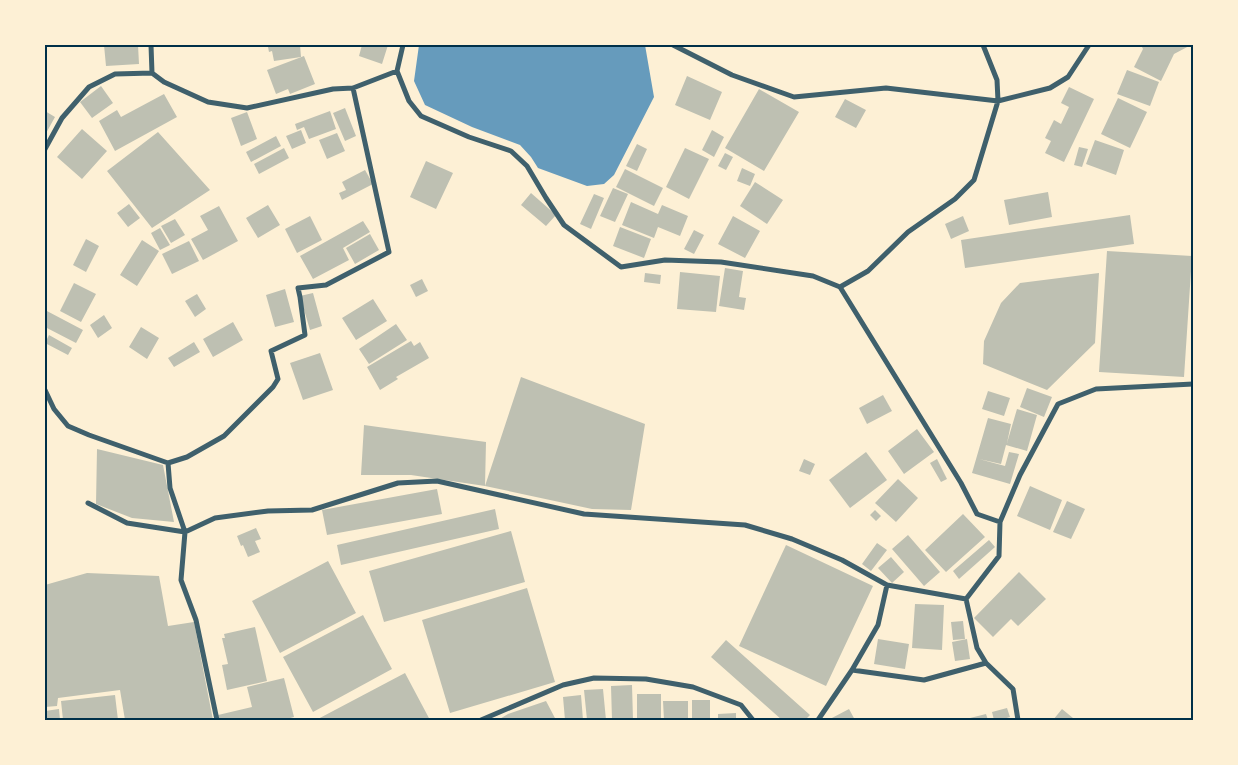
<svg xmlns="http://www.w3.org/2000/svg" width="1238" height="765" font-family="'Asap Condensed',sans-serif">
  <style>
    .water { fill: #669bbc }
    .building { fill: #bec0b2 }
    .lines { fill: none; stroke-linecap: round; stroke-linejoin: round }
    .minor { stroke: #3f606c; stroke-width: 5 }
    .neatline { fill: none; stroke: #003049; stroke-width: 2 }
  </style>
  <rect width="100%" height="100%" fill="#fdf0d5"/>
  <!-- water -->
  <path class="water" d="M 419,45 L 645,45 L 654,97 L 614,175 L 604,184 L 587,186 L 538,168 L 531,157 L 520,145 L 472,127 L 425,105 L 414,81 Z"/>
  <!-- building -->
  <path class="building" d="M 104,45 L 138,45 L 139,64 L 106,66 Z
    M 282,45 L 300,45 L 301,57 L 274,61 L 272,51 L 269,52 L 268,47 Z
    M 362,45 L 388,45 L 382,64 L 359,56 Z
    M 1141,45 L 1191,45 L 1174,54 L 1161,81 L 1134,67 L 1143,49 Z
    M 304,56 L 315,84 L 290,94 L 288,89 L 276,94 L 267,70 Z
    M 1127,70 L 1159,82 L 1150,106 L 1117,94 Z
    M 687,76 L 722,92 L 710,120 L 675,105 Z
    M 101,86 L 113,103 L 92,118 L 80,102 Z
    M 1069,87 L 1094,99 L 1064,162 L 1045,153 L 1051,141 L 1045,138 L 1054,120 L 1061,124 L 1069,107 L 1061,103 Z
    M 759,89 L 799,112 L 764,171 L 725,148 Z
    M 164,94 L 177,117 L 115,151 L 99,121 L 117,110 L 121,117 Z
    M 1118,98 L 1147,112 L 1130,148 L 1101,134 Z
    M 845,99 L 866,110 L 856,128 L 835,117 Z
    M 345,108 L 356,136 L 345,141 L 333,113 Z
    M 45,111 L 55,117 L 45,135 Z
    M 330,111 L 336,129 L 309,139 L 304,127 L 297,130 L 295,124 Z
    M 247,112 L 257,139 L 241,146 L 231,118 Z
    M 82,129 L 107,151 L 82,179 L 57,157 Z
    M 301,130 L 306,143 L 292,149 L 286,136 Z
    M 712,130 L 724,137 L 714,157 L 702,150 Z
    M 158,132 L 210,190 L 152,228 L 107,171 Z
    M 337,133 L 345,151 L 327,159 L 319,140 Z
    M 276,136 L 281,146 L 251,162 L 246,152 Z
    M 1095,140 L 1124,150 L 1116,175 L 1086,164 Z
    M 637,144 L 647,149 L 637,171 L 626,166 Z
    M 1079,147 L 1088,149 L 1082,167 L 1074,165 Z
    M 284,148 L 289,158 L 259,174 L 254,164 Z
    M 685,148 L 709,159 L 689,199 L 666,187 Z
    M 725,153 L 733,157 L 726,170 L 718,166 Z
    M 426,161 L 453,173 L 436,209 L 410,197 Z
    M 742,168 L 755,174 L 750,186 L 737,181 Z
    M 625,169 L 663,188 L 654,206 L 616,187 Z
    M 365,170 L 373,184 L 342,200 L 339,193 L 346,190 L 342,182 Z
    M 755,182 L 783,200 L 767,224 L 740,206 Z
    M 613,188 L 628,194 L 615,222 L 600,216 Z
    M 1048,192 L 1052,217 L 1009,225 L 1004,200 Z
    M 531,193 L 556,215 L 546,226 L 521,205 Z
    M 594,194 L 604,198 L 591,229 L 580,224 Z
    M 631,202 L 658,214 L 662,205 L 688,216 L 680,236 L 658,227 L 654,238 L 622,225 Z
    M 129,204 L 140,218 L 128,227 L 117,213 Z
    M 268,205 L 280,225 L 258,238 L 246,218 Z
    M 219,206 L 238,241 L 203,260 L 191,239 L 208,230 L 200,216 Z
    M 1130,215 L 1134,244 L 965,268 L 961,240 Z
    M 310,216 L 322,240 L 297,253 L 285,229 Z
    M 733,216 L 760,231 L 745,258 L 718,244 Z
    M 963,216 L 969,231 L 951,239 L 945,224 Z
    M 175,219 L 185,235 L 171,243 L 161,226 Z
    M 363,221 L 370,232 L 343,248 L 349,260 L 313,279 L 300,256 Z
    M 620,227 L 651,239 L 644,258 L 613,246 Z
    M 160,228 L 170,245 L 160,250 L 151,233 Z
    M 694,230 L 704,235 L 694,254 L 684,249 Z
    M 370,234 L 379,250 L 355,264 L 346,248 Z
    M 86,239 L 99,246 L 86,272 L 73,265 Z
    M 142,240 L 159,251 L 137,286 L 120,275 Z
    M 189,241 L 199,261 L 172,274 L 162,254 Z
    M 1107,251 L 1192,256 L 1184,377 L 1099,372 Z
    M 725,268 L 743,271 L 739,297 L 746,298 L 744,310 L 719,306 Z
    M 680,272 L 720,276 L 716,312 L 677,309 Z
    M 645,273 L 661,275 L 660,284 L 644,282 Z
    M 1099,273 L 1095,343 L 1047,390 L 983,364 L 984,341 L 1001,303 L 1020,283 Z
    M 422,279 L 428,291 L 416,297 L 410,285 Z
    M 74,283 L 96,294 L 81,322 L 60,311 Z
    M 285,289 L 294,322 L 275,327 L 266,295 Z
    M 313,293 L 322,326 L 310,330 L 300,296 Z
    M 197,294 L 206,309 L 195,317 L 185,301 Z
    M 373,299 L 387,321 L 356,340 L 342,318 Z
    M 45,310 L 83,330 L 76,343 L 45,327 Z
    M 104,315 L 112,328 L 98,338 L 90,325 Z
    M 233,322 L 243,340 L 213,357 L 203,339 Z
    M 396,324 L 407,340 L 369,364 L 359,349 Z
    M 141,327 L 159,338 L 147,359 L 129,347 Z
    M 49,335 L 72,348 L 68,355 L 45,343 Z
    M 411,341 L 414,346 L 420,342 L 429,358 L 396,377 L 398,379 L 380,390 L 367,367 Z
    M 194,342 L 200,352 L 174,367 L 168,358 Z
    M 320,353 L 333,390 L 303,400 L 290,363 Z
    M 521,377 L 645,424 L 631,510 L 592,509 L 485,486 Z
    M 1027,388 L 1052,397 L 1044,417 L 1020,407 Z
    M 988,391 L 1010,398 L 1004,416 L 982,409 Z
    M 883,395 L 892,411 L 867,424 L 859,408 Z
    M 1017,409 L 1037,415 L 1027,451 L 1006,445 L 1001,464 L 979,459 L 1005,466 L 1009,452 L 1019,454 L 1010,484 L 972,473 L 988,418 L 1011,424 L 1007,443 Z
    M 364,425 L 486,442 L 485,486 L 411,475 L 361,475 Z
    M 917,429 L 934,452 L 904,474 L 888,451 Z
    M 97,449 L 163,465 L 174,522 L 132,518 L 96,504 Z
    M 866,452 L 887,480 L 850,508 L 829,480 Z
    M 804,459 L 815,464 L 810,475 L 799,471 Z
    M 937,459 L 947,479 L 941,482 L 930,463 Z
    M 898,479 L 918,498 L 896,522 L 875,503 Z
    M 1030,486 L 1062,500 L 1050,530 L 1017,516 Z
    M 437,489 L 442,514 L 327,535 L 322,510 Z
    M 1067,501 L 1085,509 L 1071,539 L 1053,532 Z
    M 495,509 L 499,529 L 341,565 L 337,545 Z
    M 875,510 L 881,516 L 876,521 L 870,515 Z
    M 963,514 L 985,537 L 946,572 L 925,550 Z
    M 256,528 L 261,539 L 255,541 L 260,552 L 248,557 L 243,545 L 241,546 L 237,536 Z
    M 511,531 L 525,582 L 384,622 L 369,571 Z
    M 908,535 L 940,572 L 924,586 L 892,549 Z
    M 989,540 L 995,547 L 959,579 L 953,571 Z
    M 877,543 L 887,550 L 871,571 L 862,564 Z
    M 786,545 L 873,586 L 826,686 L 739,646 Z
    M 891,557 L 904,572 L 892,583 L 878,568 Z
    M 328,561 L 356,613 L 280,653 L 252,601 Z
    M 1019,572 L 1046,599 L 1018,626 L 1011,619 L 993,637 L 974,618 Z
    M 87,573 L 159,576 L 168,626 L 194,622 L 213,720 L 125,720 L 120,690 L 58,698 L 57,706 L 45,707 L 45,585 Z
    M 527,588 L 555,682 L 450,713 L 422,620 Z
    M 915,604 L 944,605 L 942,650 L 912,648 Z
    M 363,615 L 392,669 L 313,712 L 283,657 Z
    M 963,621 L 965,639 L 953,640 L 951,622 Z
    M 255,627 L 267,681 L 227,690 L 222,665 L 228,664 L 222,638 L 225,638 L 224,634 Z
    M 878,639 L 909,644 L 905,669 L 874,664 Z
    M 967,639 L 970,659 L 955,661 L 952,642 Z
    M 726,640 L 810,715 L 805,720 L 782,720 L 711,657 Z
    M 405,673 L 430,720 L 316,720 Z
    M 284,678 L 294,717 L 283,720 L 219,720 L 218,715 L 252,707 L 247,687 Z
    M 632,685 L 633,720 L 612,720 L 611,686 Z
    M 603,689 L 606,720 L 587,720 L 584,690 Z
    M 637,694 L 661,694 L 661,720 L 637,720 Z
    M 115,695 L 118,720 L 63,720 L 61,701 Z
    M 581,695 L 583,720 L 565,720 L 563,697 Z
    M 692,700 L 710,700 L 710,720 L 692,720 Z
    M 546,701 L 556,720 L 498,720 L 508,714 Z
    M 663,701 L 688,701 L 688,720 L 664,720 Z
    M 1007,708 L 1010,717 L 1000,720 L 994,720 L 992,712 Z
    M 59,709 L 60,720 L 45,720 L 45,711 Z
    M 849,709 L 855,720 L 831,720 L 830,719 Z
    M 1062,709 L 1073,718 L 1071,720 L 1053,720 Z
    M 736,713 L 736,720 L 718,720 L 718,714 Z
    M 986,714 L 988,720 L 966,720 L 966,719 Z"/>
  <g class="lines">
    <!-- minor -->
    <path class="minor" d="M 151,45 L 152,73
      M 403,45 L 397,71 L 409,101 L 421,116 L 469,137 L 511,151 L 527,166 L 546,198 L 564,225 L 621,267 L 665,260 L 721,262 L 813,276 L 840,287 L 961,483 L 977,514 L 1000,522
      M 673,45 L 732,75 L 794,97 L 886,88 L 998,101 L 1050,88 L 1068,77 L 1089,45
      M 45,149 L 62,118 L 89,87 L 115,74 L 152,73 L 164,82 L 208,102 L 247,108 L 333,89 L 353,88 L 397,71
      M 840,287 L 868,271 L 908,232 L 955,199 L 974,180 L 998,101 L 997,80 L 983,45
      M 45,390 L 54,409 L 68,426 L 89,435 L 168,463 L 187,457 L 224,436 L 273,387 L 278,379 L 271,351 L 305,335 L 300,297 L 298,288 L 326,285 L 389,252 L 353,88
      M 168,463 L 170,488 L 185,532 L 181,580 L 196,620 L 217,720
      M 88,503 L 127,523 L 185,532 L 215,518 L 268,511 L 312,510 L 398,483 L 437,481 L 584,514 L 745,525 L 792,539 L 842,560 L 887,585 L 966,599
      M 852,670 L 924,680 L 986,663
      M 481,720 L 563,685 L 594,678 L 646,679 L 693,687 L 741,705 L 753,720
      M 818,720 L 852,670 L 878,625 L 887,585
      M 1018,720 L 1013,689 L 986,663 L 977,648 L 966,599 L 999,556 L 1000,522 L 1020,475 L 1058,404 L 1096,389 L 1193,384"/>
  </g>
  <!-- border -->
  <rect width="1238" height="765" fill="none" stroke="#fdf0d5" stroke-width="92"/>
  <rect x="46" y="46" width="1146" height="673" class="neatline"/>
</svg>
